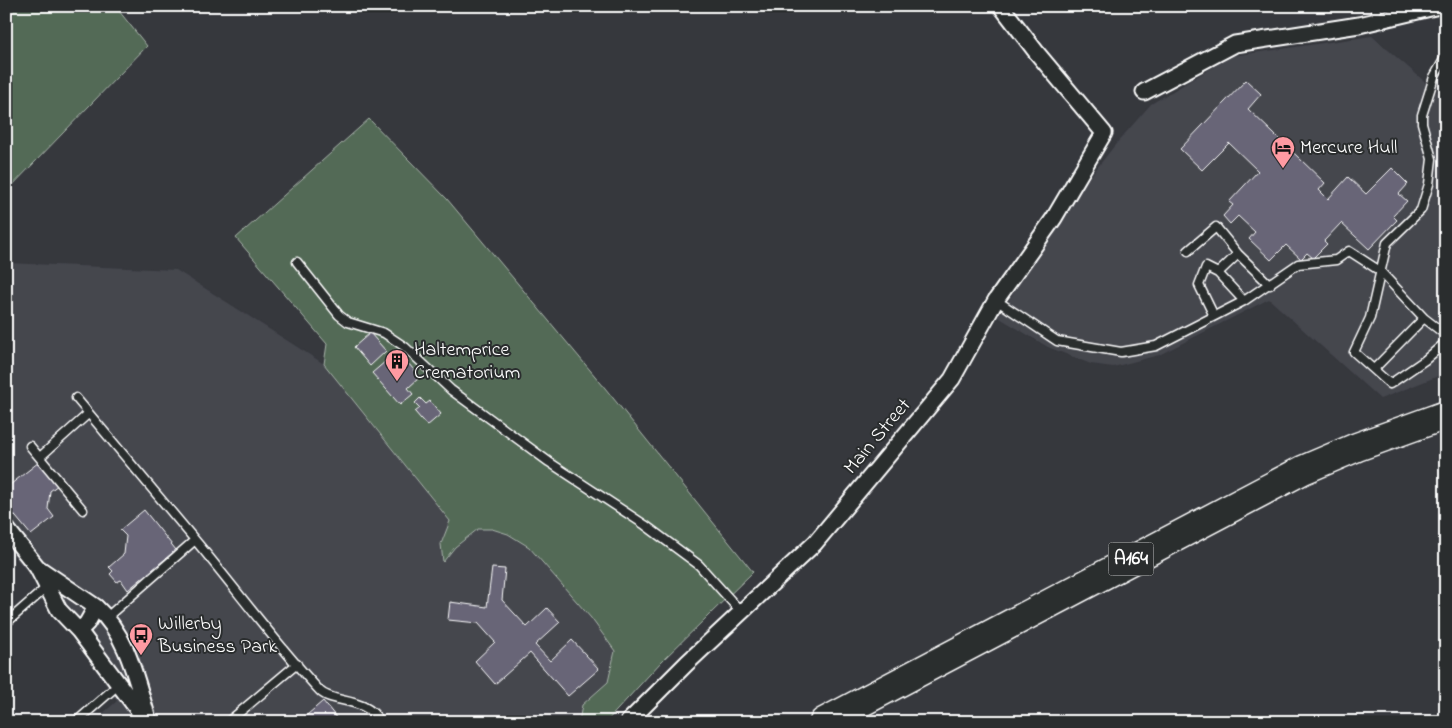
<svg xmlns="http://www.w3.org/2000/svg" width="1452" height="728" font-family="'Indie Flower',sans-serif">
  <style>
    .built { fill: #45464e }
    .green { fill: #536a57; stroke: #a9b4ab }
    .building { fill: #676577; stroke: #fff }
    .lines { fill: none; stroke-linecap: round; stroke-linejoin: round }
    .lane-casing { stroke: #fff; stroke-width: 11 }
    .street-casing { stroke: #fff; stroke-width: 19 }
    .highway-casing { stroke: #fff; stroke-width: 31 }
    .lane { stroke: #2a2d2e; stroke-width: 8 }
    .street { stroke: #2a2d2e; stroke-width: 15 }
    .highway { stroke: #2a2d2e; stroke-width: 28 }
    .labels { text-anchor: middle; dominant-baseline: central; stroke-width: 4; stroke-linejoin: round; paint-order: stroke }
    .shield { fill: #2a2d2e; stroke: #bfc0c0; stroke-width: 1 }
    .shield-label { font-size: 19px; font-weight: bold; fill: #fff }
    .poi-label { font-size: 20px; fill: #fff; stroke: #2a2d2e; text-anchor: start }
    .street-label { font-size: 20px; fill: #fff; stroke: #2a2d2e }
  </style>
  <rect width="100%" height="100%" fill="#36383d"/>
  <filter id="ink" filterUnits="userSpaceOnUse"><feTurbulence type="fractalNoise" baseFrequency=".02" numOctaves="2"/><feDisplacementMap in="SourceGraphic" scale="10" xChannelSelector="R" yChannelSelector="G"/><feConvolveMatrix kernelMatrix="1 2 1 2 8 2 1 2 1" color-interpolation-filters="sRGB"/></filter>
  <g filter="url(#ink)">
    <!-- built -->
    <path class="built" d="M 1372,36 L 1446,100 L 1446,373 L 1380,399 L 1269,299 L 1159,355 L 1113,367 L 1091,364 L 1048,347 L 998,317 L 1075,196 L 1115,145 L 1151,104 L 1232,56 Z
      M 6,263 L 176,270 L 324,364 L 450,521 L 477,501 L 661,662 L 606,722 L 93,722 L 117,701 L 35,581 L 6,546 Z"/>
    <!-- green -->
    <path class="green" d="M 6,6 L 115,6 L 147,46 L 6,192 Z
      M 369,119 L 447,199 L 605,388 L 753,572 L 661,662 L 606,722 L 579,722 L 582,705 L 608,682 L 615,651 L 591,618 L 529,547 L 508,534 L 492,529 L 478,529 L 455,547 L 443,562 L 441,544 L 450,521 L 324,364 L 327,344 L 236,238 Z"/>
    <!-- building -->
    <path class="building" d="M 1246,80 L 1261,94 L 1248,109 L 1325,183 L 1319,190 L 1328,199 L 1348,177 L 1366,194 L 1392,168 L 1408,184 L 1399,194 L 1407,201 L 1393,216 L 1397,220 L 1369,249 L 1341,223 L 1324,241 L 1327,244 L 1313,258 L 1307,253 L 1301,259 L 1286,245 L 1271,260 L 1249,239 L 1255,232 L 1238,216 L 1230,224 L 1223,216 L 1233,205 L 1229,202 L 1258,171 L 1229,143 L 1202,170 L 1180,149 Z
      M 370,333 L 386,351 L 370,366 L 354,347 Z
      M 386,361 L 397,372 L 408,363 L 420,377 L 408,388 L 413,394 L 400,405 L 372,373 Z
      M 420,398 L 426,404 L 430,401 L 441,414 L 427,426 L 415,412 L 420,408 L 415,403 Z
      M 39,462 L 58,485 L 50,491 L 48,509 L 54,517 L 31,535 L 6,505 L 6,488 Z
      M 144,510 L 176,550 L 128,590 L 121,580 L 117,582 L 110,574 L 113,571 L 109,567 L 124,554 L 126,536 L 120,530 Z
      M 492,568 L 505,569 L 502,600 L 527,627 L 547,608 L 560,622 L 535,645 L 550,661 L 572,640 L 599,669 L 568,696 L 530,653 L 495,684 L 475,661 L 495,642 L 478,623 L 448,620 L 450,602 L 487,607 Z
      M 323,701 L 340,722 L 299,722 Z"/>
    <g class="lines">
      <!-- lane casing -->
      <g class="lane-casing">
        <path id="lane" d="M 1375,6 L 1378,20
          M 1446,56 L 1434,77 L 1422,115 L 1422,123 L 1432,159 L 1429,184 L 1421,210 L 1387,243 L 1370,318 L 1354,352 L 1390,384 L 1425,360 L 1446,342
          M 1188,251 L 1216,227 L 1238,254 L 1270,285
          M 297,262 L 339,315 L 348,322 L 384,333 L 405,347 L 451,390 L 549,462 L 645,525 L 699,565 L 742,613
          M 1218,273 L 1238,254
          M 996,300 L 1057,341 L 1121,352 L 1156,346 L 1244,301 L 1298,264 L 1336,260 L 1349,251 L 1380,271 L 1424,318 L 1446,335
          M 1214,316 L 1199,285 L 1206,267 L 1218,273 L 1244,301
          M 1374,369 L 1424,318
          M 76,398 L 195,540 L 107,617
          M 30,446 L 83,510
          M 40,457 L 88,414
          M 195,540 C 237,590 276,644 320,691 C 332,704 366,696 380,722
          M 6,623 L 47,587
          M 76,722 L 118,685
          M 228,722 L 297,664"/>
      </g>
      <!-- street casing -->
      <g class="street-casing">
        <path id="street" d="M 1144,92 L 1235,44 L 1359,25 L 1439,6
          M 6,528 L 37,567 L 59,610 L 79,631
          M 37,567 L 96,607
          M 147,722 L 79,631 L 87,623 L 96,607 C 129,637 136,681 149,722
          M 628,722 L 687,663 L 815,543 L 952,379 L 996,300 L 1054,218 L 1104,133 L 1037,53 L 1001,6"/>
      </g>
      <!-- highway casing -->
      <g class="highway-casing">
        <path id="highway" d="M 824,722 L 1303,470 L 1357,447 L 1446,415"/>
      </g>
      <!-- lane -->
      <use href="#lane" class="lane"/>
      <!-- street -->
      <use href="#street" class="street"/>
      <!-- highway -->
      <use href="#highway" class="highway"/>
    </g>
  </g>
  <!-- icons -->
  <defs>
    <g id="hotel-pin" transform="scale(1.25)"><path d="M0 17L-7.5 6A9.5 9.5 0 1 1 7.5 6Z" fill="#ff9aa2" stroke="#2a2d2e"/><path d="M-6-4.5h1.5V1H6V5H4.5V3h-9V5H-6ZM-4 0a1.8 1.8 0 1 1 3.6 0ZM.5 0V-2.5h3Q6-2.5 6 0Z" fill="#111"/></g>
    <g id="building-pin" transform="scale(1.25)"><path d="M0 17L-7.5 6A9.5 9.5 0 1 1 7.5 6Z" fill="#ff9aa2" stroke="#2a2d2e"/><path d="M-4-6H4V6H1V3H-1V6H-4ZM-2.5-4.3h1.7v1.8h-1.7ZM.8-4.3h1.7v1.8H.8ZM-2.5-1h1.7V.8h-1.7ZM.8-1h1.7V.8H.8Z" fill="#111"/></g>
    <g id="bus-pin" transform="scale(1.25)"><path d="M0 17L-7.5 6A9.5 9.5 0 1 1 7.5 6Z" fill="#ff9aa2" stroke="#2a2d2e"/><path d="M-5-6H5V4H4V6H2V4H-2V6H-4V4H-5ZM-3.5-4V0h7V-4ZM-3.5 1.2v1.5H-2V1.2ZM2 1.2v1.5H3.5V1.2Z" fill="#111"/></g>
  </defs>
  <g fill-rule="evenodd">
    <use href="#hotel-pin" x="1283" y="148"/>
    <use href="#building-pin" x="397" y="361"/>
    <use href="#bus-pin" x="141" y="635"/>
  </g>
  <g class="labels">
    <!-- shield labels -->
    <rect class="shield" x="1108.5" y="542.5" width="45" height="33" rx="4"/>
    <g class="shield-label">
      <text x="1131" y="559">A164</text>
    </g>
    <!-- poi labels -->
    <g class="poi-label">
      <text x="1300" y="148">Mercure Hull</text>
      <text x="414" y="350">Haltemprice<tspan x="414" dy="23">Crematorium</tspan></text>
      <text x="158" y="624">Willerby<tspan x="158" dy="23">Business Park</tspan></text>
    </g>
    <!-- street labels -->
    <g class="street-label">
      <text transform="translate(878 437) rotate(-50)">Main Street</text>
    </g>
  </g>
  <!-- margin -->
  <rect width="1452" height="728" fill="none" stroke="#2a2d2e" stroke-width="25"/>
  <rect x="12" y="12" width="1427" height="703" fill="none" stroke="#fff" stroke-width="2" filter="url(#ink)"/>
</svg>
